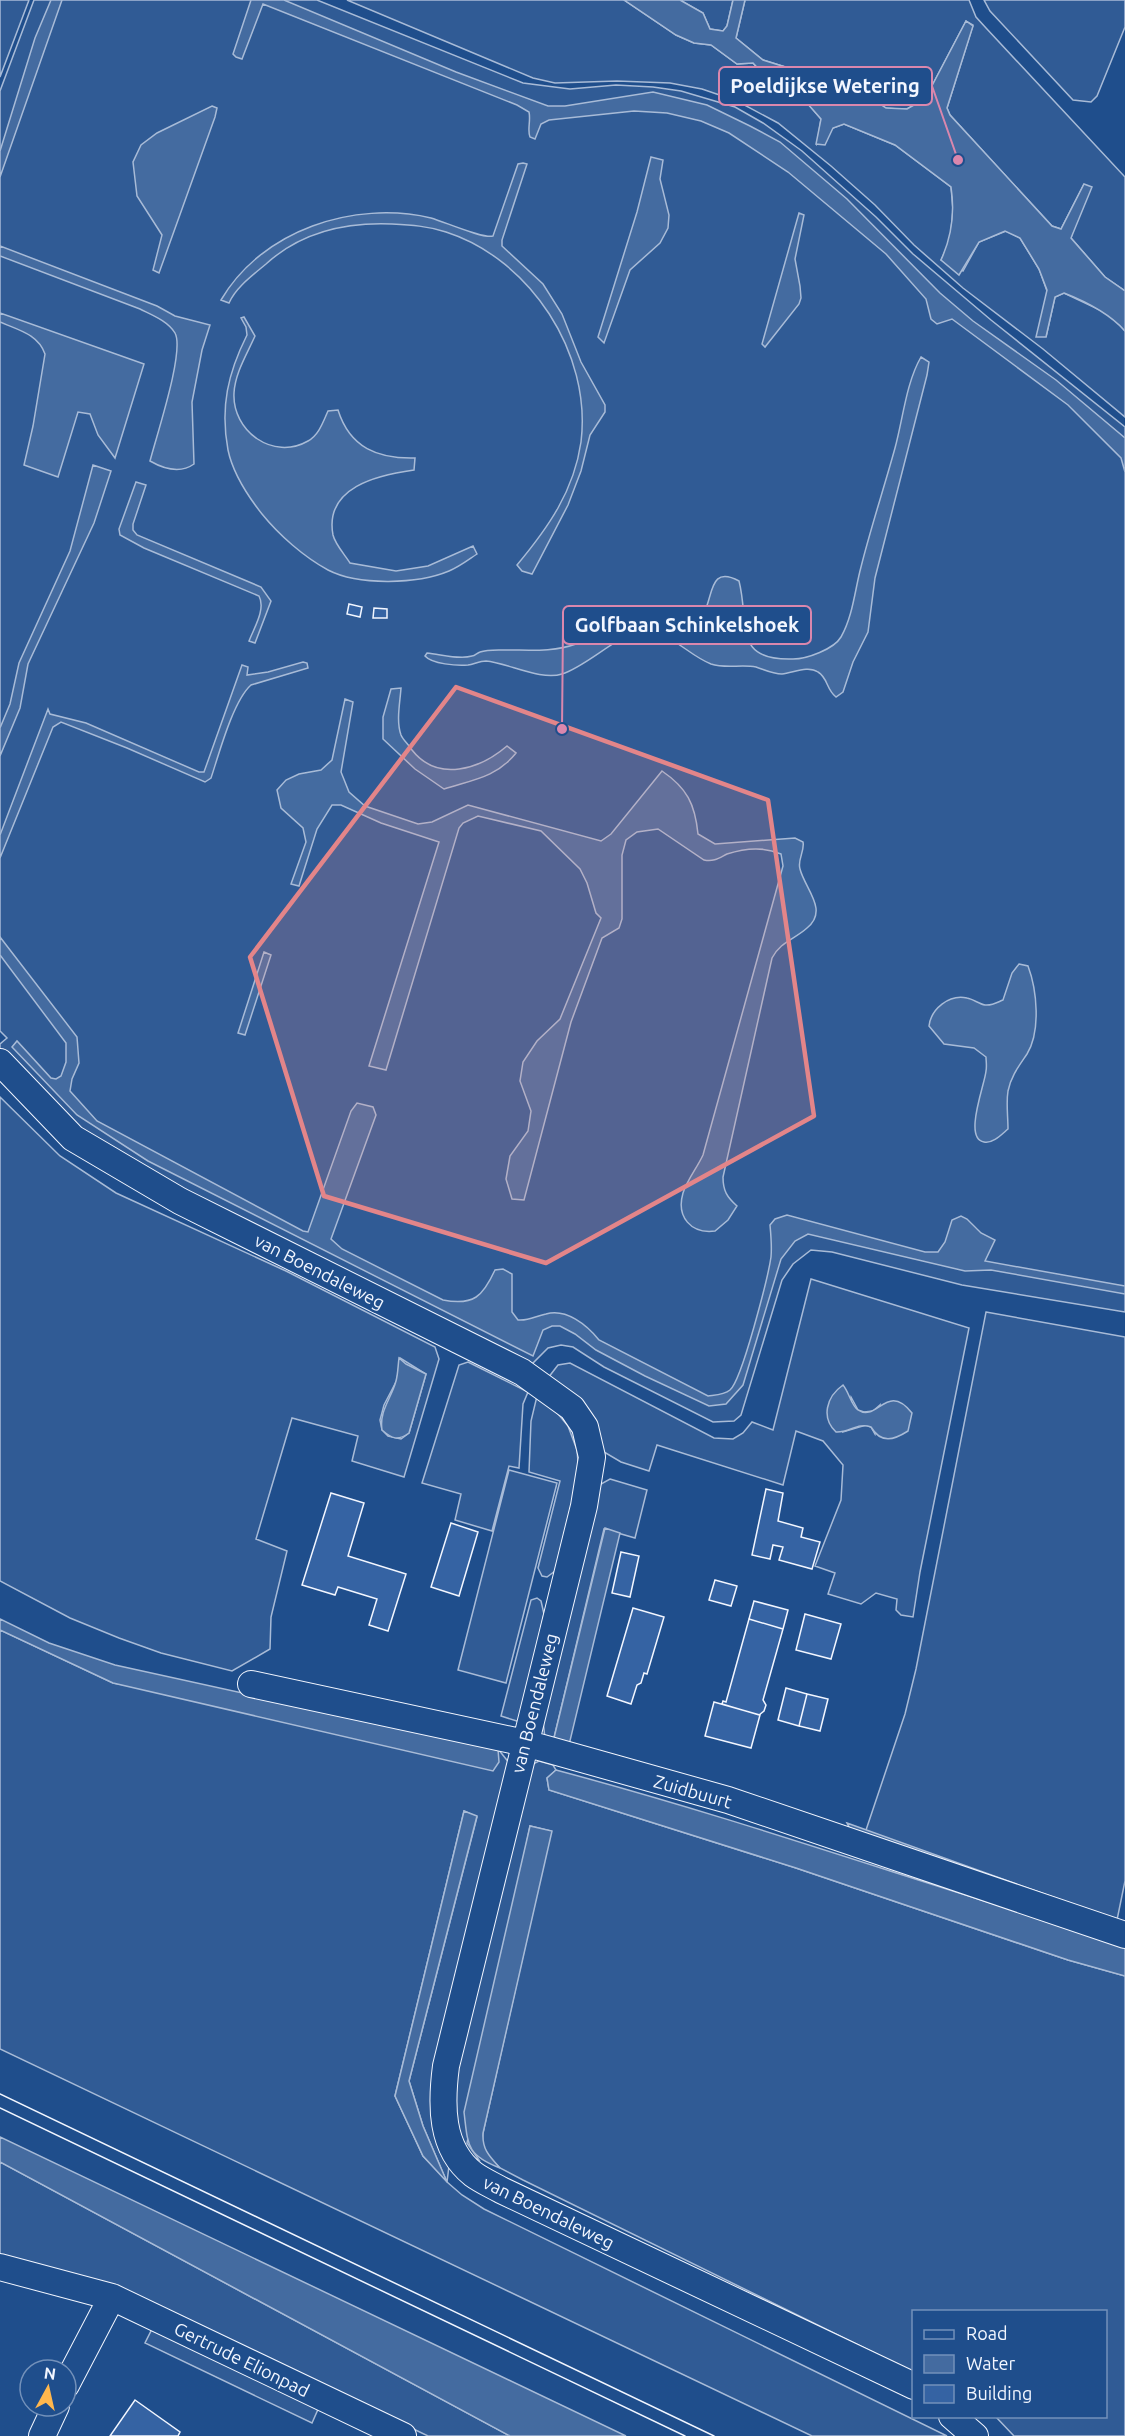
<svg xmlns="http://www.w3.org/2000/svg" width="1125" height="2436" font-family="Ubuntu,sans-serif">
  <style>
    .built { fill: #305b95; stroke: #a8bbd7; stroke-width: 1.5; fill-rule: evenodd }
    .water { fill: #446ba0; stroke: #a8bbd7; stroke-width: 1.5 }
    .building { fill: #3563a3; stroke: #f2f6ff; stroke-width: 1.5 }
    .lines { fill: none; stroke-linecap: round; stroke-linejoin: round }
    .minor-casing { stroke: #f2f6ff; stroke-width: 28 }
    .minor { stroke: #1f4e8c; stroke-width: 26 }
    .tram { stroke: #f2f6ff; stroke-width: 1.5 }
    .marked { fill: #e38589; fill-opacity: 0.2; stroke: #e38589; stroke-width: 4.5; stroke-linejoin: round }
    .labels { text-anchor: middle; dominant-baseline: central; stroke-width: 4.5; stroke-linejoin: round; paint-order: stroke }
    .street-label { font-size: 18px; fill: #f2f6ff; stroke: #1f4e8c }
    .leader { fill: none; stroke: #da87ad; stroke-width: 2 }
    .callout-dot { fill: #da87ad; stroke: #1f4e8c; stroke-width: 2 }
    .callout { fill: #1f4e8c; stroke: #da87ad; stroke-width: 2 }
    .callout-label { font-size: 20px; text-anchor: middle; font-weight: bold; fill: #f2f6ff }
  </style>
  <rect width="100%" height="100%" fill="#1f4e8c"/>
  <!-- built -->
  <path class="built" d="M 0,0 L 29,0 L 0,77 Z
    M 34,0 L 317,0 L 523,83 L 570,89 L 616,85 L 653,87 L 681,91 L 735,107 L 763,123 L 802,151 L 876,217 L 913,254 L 991,320 L 1125,427 L 1125,1312 L 962,1285 L 832,1252 L 811,1250 L 793,1264 L 782,1280 L 741,1415 L 734,1421 L 713,1422 L 604,1367 L 573,1347 L 561,1345 L 548,1348 L 531,1365 L 144,1171 L 87,1137 L 52,1108 L 0,1049 L 0,1044 L 7,1038 L 0,1031 L 0,91 Z
    M 347,0 L 624,0 L 676,35 L 694,43 L 711,45 L 737,64 L 753,63 L 773,84 L 799,93 L 821,119 L 817,144 L 833,128 L 844,124 L 895,145 L 951,187 L 953,210 L 950,241 L 941,260 L 963,271 L 979,242 L 1006,231 L 1020,238 L 1039,269 L 1047,291 L 1046,337 L 1055,297 L 1064,293 L 1100,310 L 1116,320 L 1125,331 L 1125,417 L 1043,349 L 963,288 L 914,245 L 875,205 L 831,166 L 778,123 L 737,101 L 702,89 L 670,83 L 617,81 L 555,83 L 533,78 Z
    M 680,0 L 733,0 L 727,26 L 723,31 L 710,29 L 703,13 Z
    M 745,0 L 969,0 L 976,17 L 986,28 L 1125,177 L 1125,291 L 1105,277 L 1071,238 L 1084,184 L 1061,229 L 1052,226 L 950,115 L 947,108 L 973,25 L 966,21 L 925,99 L 907,109 L 898,109 L 886,108 L 874,100 L 827,80 L 763,60 L 736,38 Z
    M 984,0 L 1125,0 L 1125,27 L 1097,96 L 1091,102 L 1073,100 L 990,11 Z
    M 0,1097 L 60,1156 L 116,1193 L 286,1271 L 435,1347 L 439,1359 L 404,1477 L 352,1461 L 358,1436 L 292,1418 L 256,1539 L 287,1551 L 271,1617 L 270,1649 L 232,1671 L 161,1653 L 119,1638 L 70,1618 L 0,1581 ZM 400,1358 L 426,1374 L 409,1433 L 401,1439 L 388,1436 L 382,1430 L 380,1420 L 384,1405 L 397,1380 Z
    M 811,1279 L 969,1328 L 920,1572 L 913,1617 L 901,1615 L 896,1610 L 897,1599 L 876,1593 L 861,1604 L 828,1594 L 835,1573 L 815,1566 L 841,1500 L 843,1465 L 823,1441 L 796,1431 L 783,1485 L 657,1445 L 649,1471 L 621,1462 L 604,1452 L 593,1425 L 548,1378 L 558,1365 L 570,1363 L 714,1438 L 733,1439 L 743,1433 L 752,1422 L 773,1430 ZM 851,1397 L 858,1410 L 864,1412 L 873,1411 L 880,1405 L 875,1434 L 871,1427 L 866,1425 L 843,1432 Z
    M 986,1312 L 1125,1337 L 1125,1881 L 1117,1920 L 863,1839 L 905,1714 L 916,1669 Z
    M 468,1362 L 528,1392 L 523,1404 L 519,1468 L 509,1466 L 492,1531 L 455,1520 L 461,1494 L 422,1483 L 459,1365 Z
    M 537,1396 L 554,1409 L 568,1426 L 577,1450 L 579,1473 L 555,1571 L 547,1577 L 542,1576 L 538,1568 L 560,1481 L 529,1472 L 531,1421 Z
    M 509,1470 L 557,1483 L 506,1683 L 458,1670 Z
    M 610,1479 L 647,1490 L 635,1538 L 604,1529 L 553,1742 L 545,1738 L 543,1721 L 595,1498 L 601,1484 Z
    M 537,1598 L 541,1601 L 544,1614 L 520,1722 L 501,1716 L 531,1600 Z
    M 0,1630 L 113,1683 L 498,1749 L 510,1764 L 435,2072 L 450,2158 L 447,2182 L 462,2195 L 484,2209 L 947,2436 L 812,2436 L 0,2049 ZM 464,1811 L 477,1817 L 409,2081 L 423,2126 L 446,2180 L 423,2156 L 395,2096 Z
    M 539,1761 L 553,1765 L 556,1770 L 547,1778 L 549,1790 L 796,1868 L 1068,1960 L 1125,1976 L 1125,2436 L 1014,2436 L 996,2417 L 1106,2416 L 1106,2312 L 914,2312 L 913,2372 L 523,2180 L 500,2168 L 488,2156 L 482,2145 L 483,2133 L 551,1831 L 530,1826 L 467,2143 L 479,2160 L 465,2155 L 449,2098 L 533,1764 Z
    M 0,2162 L 510,2436 L 428,2436 L 111,2284 L 0,2258 Z
    M 153,2327 L 319,2407 L 312,2423 L 145,2343 Z"/>
  <!-- water -->
  <path class="water" d="M 51,0 L 62,0 L 0,177 L 0,151 L 35,38 Z
    M 251,0 L 284,0 L 456,72 L 548,106 L 565,106 L 653,92 L 707,105 L 750,126 L 780,142 L 847,199 L 940,293 L 973,321 L 1056,380 L 1125,438 L 1125,472 L 1121,458 L 1068,405 L 952,319 L 937,324 L 931,319 L 926,299 L 886,254 L 788,172 L 729,133 L 701,121 L 667,113 L 634,111 L 549,120 L 541,124 L 535,139 L 530,137 C 527,130 531,121 529,112 L 517,105 L 263,4 L 242,59 L 236,57 L 233,54 Z
    M 624,0 L 680,0 L 703,13 L 710,29 L 723,31 L 727,26 L 733,0 L 745,0 L 736,38 L 763,60 L 827,80 L 874,100 L 886,108 L 907,109 L 925,99 L 966,21 L 973,26 L 947,108 L 950,115 L 1052,226 L 1061,229 L 1084,184 L 1092,187 L 1071,238 L 1105,277 L 1125,291 L 1125,331 C 1109,313 1087,302 1064,293 L 1055,297 L 1046,337 L 1036,337 L 1047,290 L 1039,269 L 1020,238 L 1005,231 L 979,242 L 959,275 L 941,260 C 952,236 955,213 951,187 L 895,145 L 844,124 L 833,128 L 825,145 L 816,144 L 821,119 L 799,94 L 773,84 L 753,63 L 737,64 L 711,45 L 694,43 L 676,35 Z
    M 212,106 L 217,108 L 215,117 L 159,273 L 153,270 L 162,235 L 137,196 L 133,162 L 141,145 L 157,133 Z
    M 651,157 L 663,160 L 660,179 L 669,215 L 668,228 L 660,243 L 630,270 L 604,343 L 598,337 L 637,212 Z
    M 523,163 L 527,164 L 502,240 L 502,246 L 543,284 L 562,314 L 581,362 L 605,405 L 605,412 L 590,435 L 581,471 L 568,505 L 532,574 L 522,571 L 517,565 C 548,528 574,491 581,442 C 592,353 530,259 446,232 C 428,226 411,225 392,224 C 345,222 301,232 266,264 C 253,275 236,287 229,303 L 221,300 C 262,230 354,200 431,218 C 445,222 483,239 493,236 L 518,164 Z
    M 799,213 L 804,215 L 795,259 L 800,286 L 801,298 L 799,304 L 765,347 L 762,344 Z
    M 0,246 L 157,306 L 175,316 L 210,325 L 202,350 L 192,402 L 194,464 C 180,474 164,469 150,461 C 156,437 185,351 175,333 C 168,321 152,315 140,309 L 0,256 Z
    M 0,313 L 144,364 L 115,458 L 98,435 L 90,414 L 78,412 L 58,477 L 24,465 L 33,426 L 45,354 C 38,334 18,330 0,322 Z
    M 244,317 L 255,336 C 247,354 235,373 234,393 C 232,431 273,461 308,441 C 319,435 323,422 328,411 L 338,410 C 350,448 378,459 415,458 L 414,470 C 378,475 324,487 333,535 C 335,544 345,555 350,563 L 396,571 L 428,566 L 473,546 L 477,554 C 468,560 459,567 449,571 C 418,584 359,586 328,570 C 304,557 279,535 262,514 C 247,495 233,474 228,450 C 220,407 228,373 247,335 L 246,327 L 241,318 Z
    M 921,357 L 929,362 L 927,375 L 875,578 L 868,632 L 853,662 L 843,692 L 836,697 C 826,689 828,678 818,672 C 808,665 793,673 782,674 C 773,674 765,670 756,667 C 741,664 726,669 711,664 C 686,654 671,631 642,631 C 621,632 586,667 562,674 C 541,681 508,663 486,661 C 480,661 474,664 468,665 C 457,666 432,664 425,656 L 427,653 C 440,654 459,660 472,656 C 475,656 477,653 480,652 C 488,649 499,650 508,650 C 530,650 554,652 576,644 C 600,634 619,615 645,610 C 663,606 675,628 692,623 C 718,617 701,560 739,581 C 750,624 732,661 793,659 C 807,659 834,649 841,637 C 853,616 855,589 861,567 C 871,527 884,488 895,448 C 903,419 906,383 921,357 Z
    M 93,465 L 111,471 L 94,523 L 28,664 L 20,708 L 0,756 L 0,728 L 10,704 L 19,663 L 70,551 Z
    M 136,482 L 146,485 L 133,524 L 133,530 L 137,535 L 261,587 L 271,601 L 255,643 L 249,641 C 254,628 266,609 259,596 L 144,548 L 120,535 L 119,529 Z
    M 303,662 L 307,663 L 308,668 L 251,685 C 233,701 219,754 211,778 L 205,782 L 127,748 L 61,722 L 53,727 L 0,858 L 0,835 L 48,709 L 50,714 L 86,723 L 199,772 L 204,772 L 242,665 L 248,667 L 247,675 L 268,672 Z
    M 401,688 C 400,703 396,721 401,735 C 403,740 409,745 412,750 C 438,783 480,769 507,746 L 516,753 C 496,778 472,780 444,789 L 415,769 L 383,739 L 383,717 L 391,689 Z
    M 345,699 L 353,702 L 341,772 L 349,792 L 365,806 L 418,824 L 432,822 L 468,805 L 601,841 L 611,834 L 662,771 C 687,788 695,804 698,834 L 715,844 L 795,838 L 803,842 C 805,851 797,860 800,869 C 805,889 829,910 807,928 C 795,939 780,942 772,958 L 723,1177 C 723,1191 727,1197 737,1206 L 728,1220 L 715,1231 C 691,1234 676,1217 683,1193 C 687,1180 697,1168 703,1155 L 783,866 L 781,854 C 765,847 745,848 727,854 C 719,858 714,862 704,860 L 658,829 L 637,832 L 626,840 L 622,855 L 622,919 L 619,928 L 602,938 L 571,1022 L 524,1200 L 512,1199 L 506,1179 L 510,1156 L 528,1131 L 531,1111 L 520,1081 L 523,1062 L 537,1041 L 560,1019 L 601,918 L 596,913 L 587,883 L 580,869 L 541,831 L 478,816 L 463,823 L 459,828 L 386,1070 L 369,1066 L 439,842 L 381,823 L 341,805 L 332,805 L 317,829 L 299,886 L 291,884 L 306,842 L 303,828 L 281,808 L 277,790 L 286,780 L 299,774 L 321,770 L 332,760 Z
    M 0,937 L 77,1037 L 79,1063 L 72,1079 L 70,1091 L 97,1121 L 303,1231 L 308,1232 L 351,1111 L 357,1103 L 373,1107 L 376,1115 L 331,1239 L 342,1249 L 443,1300 C 474,1306 483,1296 495,1270 L 503,1269 L 512,1274 L 512,1312 L 518,1320 C 530,1321 535,1316 546,1314 C 566,1308 587,1325 599,1340 L 708,1396 C 715,1395 724,1395 730,1390 C 742,1380 768,1277 771,1257 C 772,1246 771,1236 770,1225 L 775,1219 L 787,1215 L 925,1252 L 938,1252 L 945,1242 L 952,1220 L 961,1216 L 967,1219 L 981,1233 L 995,1240 L 985,1261 L 1125,1286 L 1125,1294 L 991,1270 L 965,1271 L 808,1234 L 795,1241 L 781,1259 L 743,1385 L 726,1404 L 709,1406 L 645,1376 L 596,1350 L 575,1334 L 560,1326 L 552,1326 L 543,1330 L 533,1356 L 148,1161 L 77,1115 L 12,1047 L 17,1041 L 51,1078 L 56,1079 L 61,1076 L 66,1062 L 66,1043 L 0,955 Z
    M 264,952 L 271,955 L 245,1035 L 238,1033 Z
    M 1019,964 L 1028,966 C 1037,990 1041,1031 1027,1054 C 1019,1066 1011,1076 1008,1091 C 1006,1103 1008,1116 1008,1129 C 1002,1134 993,1144 984,1142 C 963,1139 985,1084 986,1071 C 987,1066 986,1061 986,1057 L 974,1048 L 944,1044 L 929,1026 C 931,1009 949,994 967,998 C 973,999 979,1004 985,1005 C 992,1006 998,1002 1003,1000 L 1012,973 Z
    M 399,1358 L 406,1364 L 426,1374 L 409,1433 C 398,1441 392,1439 382,1430 C 379,1411 391,1399 396,1381 C 398,1374 398,1365 399,1358 Z
    M 843,1385 C 849,1392 851,1405 858,1410 C 877,1423 887,1381 912,1413 L 908,1431 C 894,1440 881,1444 871,1427 C 858,1422 849,1433 836,1432 C 821,1418 826,1397 843,1385 Z
    M 605,1528 L 620,1533 L 569,1745 L 553,1742 Z
    M 0,1619 L 49,1643 L 115,1665 L 498,1749 L 499,1762 L 493,1771 L 113,1683 L 0,1630 Z
    M 556,1770 C 748,1821 934,1888 1125,1944 L 1125,1976 L 1068,1960 L 796,1868 L 549,1790 L 547,1778 Z
    M 464,1811 L 477,1816 L 409,2081 L 423,2126 L 447,2182 L 423,2156 L 395,2096 Z
    M 847,1823 L 1117,1920 L 852,1833 Z
    M 530,1826 L 552,1831 L 483,2133 C 482,2149 489,2156 500,2168 C 466,2155 468,2145 464,2112 Z
    M 0,2137 L 626,2436 L 510,2436 L 0,2162 Z"/>
  <!-- building -->
  <path class="building" d="M 349,604 L 362,607 L 360,617 L 347,614 Z
    M 374,608 L 387,609 L 387,618 L 373,618 Z
    M 766,1489 L 783,1493 L 778,1521 L 803,1528 L 801,1537 L 820,1542 L 812,1569 L 779,1560 L 783,1547 L 773,1545 L 770,1559 L 752,1555 Z
    M 331,1493 L 364,1503 L 348,1556 L 406,1574 L 388,1631 L 369,1625 L 377,1599 L 338,1587 L 335,1595 L 302,1585 Z
    M 451,1523 L 478,1532 L 459,1596 L 431,1587 Z
    M 621,1552 L 639,1556 L 630,1597 L 612,1593 Z
    M 715,1580 L 737,1586 L 731,1606 L 709,1600 Z
    M 754,1601 L 788,1610 L 783,1629 L 749,1619 Z
    M 633,1608 L 664,1617 L 647,1674 L 644,1673 L 641,1683 L 637,1685 L 631,1704 L 607,1696 Z
    M 805,1614 L 841,1624 L 831,1659 L 796,1650 Z
    M 749,1619 L 783,1629 L 763,1700 L 766,1705 L 764,1711 L 759,1715 L 722,1704 L 723,1701 L 726,1702 Z
    M 786,1688 L 807,1694 L 799,1726 L 778,1720 Z
    M 807,1694 L 828,1699 L 820,1731 L 799,1726 Z
    M 714,1702 L 760,1715 L 751,1748 L 705,1736 Z
    M 135,2400 L 180,2432 L 178,2436 L 110,2436 Z"/>
  <g class="lines">
    <!-- minor casing -->
    <g class="minor-casing">
      <path id="minor" d="M 0,1062 L 73,1138 L 180,1201 L 522,1372 L 572,1408 L 585,1427 L 592,1457 L 584,1506 L 446,2066 C 441,2104 440,2148 473,2174 C 481,2180 492,2185 501,2190 L 914,2386
        M 251,1684 L 525,1743 L 728,1800 L 1125,1935
        M 0,2267 L 112,2297 L 403,2436
        M 66,2385 L 112,2297
        M 952,2416 L 975,2436
        M 42,2436 L 56,2406"/>
    </g>
    <!-- minor -->
    <use href="#minor" class="minor"/>
    <!-- tram -->
    <path class="tram" d="M 0,2094 L 714,2436
      M 0,2108 L 685,2436"/>
  </g>
  <!-- marked area -->
  <path class="marked" d="M 456,687 L 768,800 L 814,1116 L 546,1263 L 324,1196 L 250,957 Z"/>
  <g class="labels">
    <!-- street labels -->
    <g class="street-label">
      <text transform="translate(320 1271) rotate(27)">van Boendaleweg</text>
      <text transform="translate(534 1703) rotate(-76)">van Boendaleweg</text>
      <text transform="translate(693 1791) rotate(16)">Zuidbuurt</text>
      <text transform="translate(549 2212) rotate(26)">van Boendaleweg</text>
      <text transform="translate(242 2359) rotate(26)">Gertrude Elionpad</text>
    </g>
  </g>
  <!-- callouts -->
  <path class="leader" d="M958 160L932 86M562 729L563 625"/>
  <g class="callout-dot">
    <circle cx="958" cy="160" r="6"/>
    <circle cx="562" cy="729" r="6"/>
  </g>
  <g class="callout">
    <rect x="719" y="67" width="213" height="38" rx="6"/>
    <rect x="563" y="606" width="248" height="38" rx="6"/>
  </g>
  <g class="callout-label">
    <text x="825" y="93">Poeldijkse Wetering</text>
    <text x="687" y="632">Golfbaan Schinkelshoek</text>
  </g>
  <!-- legend -->
  <rect x="912" y="2310" width="195" height="108" fill="#1f4e8c" stroke="#7391ba" stroke-width="1.5"/>
  <rect x="924" y="2330" width="30" height="9" fill="#1f4e8c" stroke="#7391ba" stroke-width="1.5"/>
  <text x="966" y="2340" font-size="18" fill="#f2f6ff">Road</text>
  <rect x="924" y="2355" width="30" height="18" fill="#446ba0" stroke="#7391ba" stroke-width="1.5"/>
  <text x="966" y="2370" font-size="18" fill="#f2f6ff">Water</text>
  <rect x="924" y="2385" width="30" height="18" fill="#3563a3" stroke="#7391ba" stroke-width="1.5"/>
  <text x="966" y="2400" font-size="18" fill="#f2f6ff">Building</text>
  <!-- north arrow -->
  <g transform="translate(48 2388) rotate(8)"><circle r="28" fill="#1f4e8c" stroke="#7391ba" stroke-width="1.5"/>
  <path d="M0-4.5L10 22L0 15L-10 22Z" fill="#ffb74d"/>
  <text y="-9" font-size="16" font-weight="bold" text-anchor="middle" fill="#f2f6ff">N</text>
  </g>
</svg>
